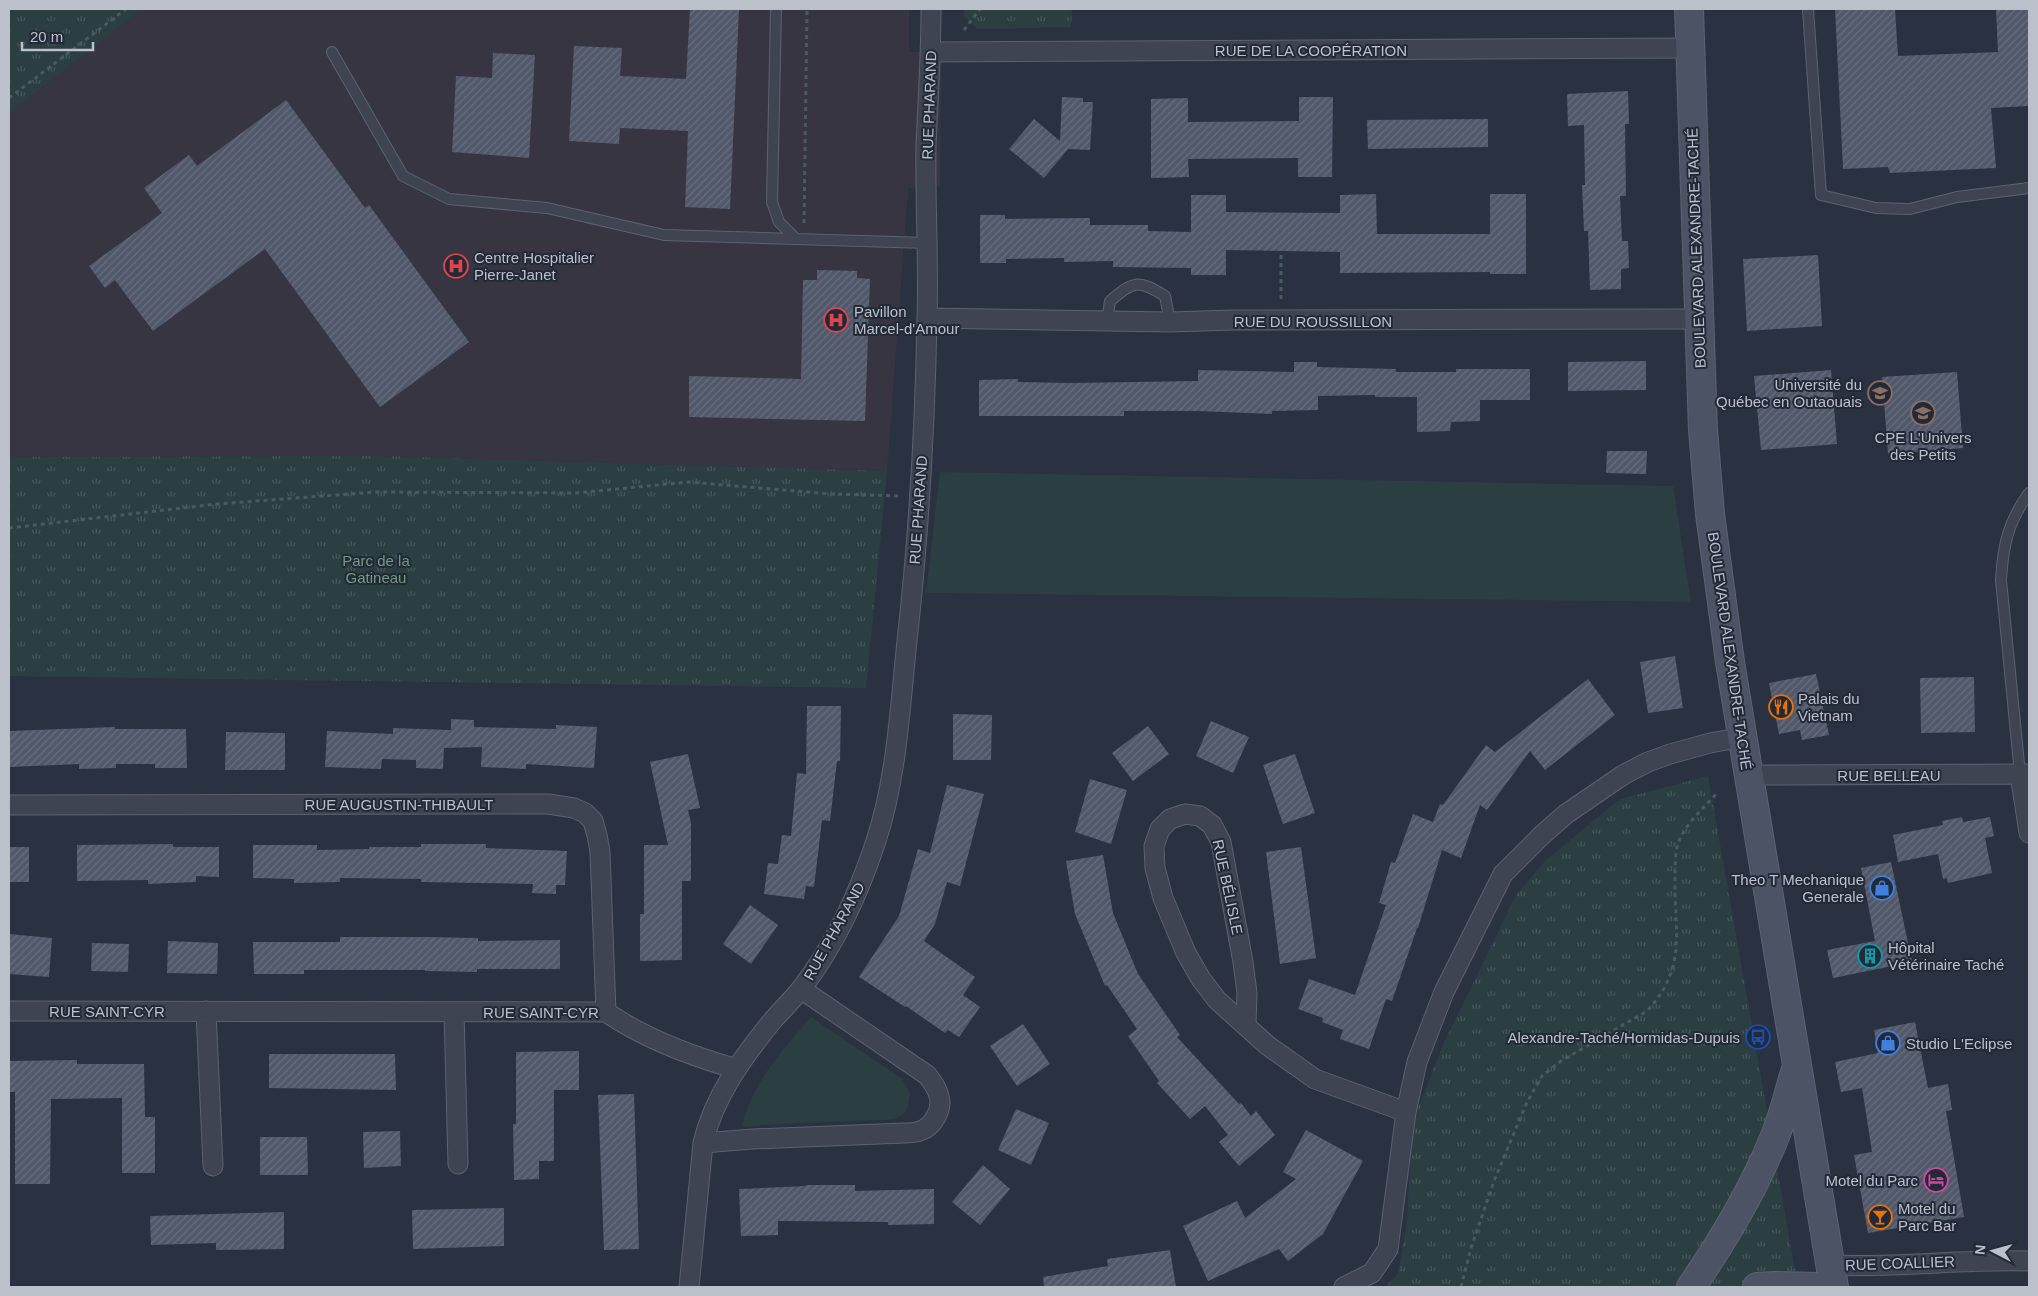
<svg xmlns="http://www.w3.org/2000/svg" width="2038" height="1296" font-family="Helvetica,sans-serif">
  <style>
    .medical { fill: #383543 }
    .grass { fill: #2b3e42 }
    .park { fill: url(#park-tufts) }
    .building { fill: url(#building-hatch) }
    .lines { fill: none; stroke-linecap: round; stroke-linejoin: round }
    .lane-casing { stroke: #5c626f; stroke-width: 12 }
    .street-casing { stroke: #5c626f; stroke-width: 21 }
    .secondary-casing { stroke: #5c626f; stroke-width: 30 }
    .path { stroke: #4a5a5f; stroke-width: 3; stroke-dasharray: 4 4; stroke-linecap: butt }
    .lane { stroke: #3e4451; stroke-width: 10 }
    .street { stroke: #3e4451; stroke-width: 19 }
    .secondary { stroke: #4c5364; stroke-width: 28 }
    .labels { text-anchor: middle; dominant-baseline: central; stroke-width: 4; stroke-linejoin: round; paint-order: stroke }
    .street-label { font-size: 15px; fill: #bbc0cb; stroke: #222937 }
    .poi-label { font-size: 15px; fill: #bbc0cb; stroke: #222937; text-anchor: start }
    .park-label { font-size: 15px; fill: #749a80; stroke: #222937 }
  </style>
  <defs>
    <pattern id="park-tufts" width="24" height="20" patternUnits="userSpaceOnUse" patternTransform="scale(1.25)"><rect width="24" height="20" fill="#2b3e42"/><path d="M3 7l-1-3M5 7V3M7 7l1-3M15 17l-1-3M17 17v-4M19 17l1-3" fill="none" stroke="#48585c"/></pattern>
    <pattern id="building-hatch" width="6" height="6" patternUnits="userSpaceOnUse" patternTransform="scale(1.25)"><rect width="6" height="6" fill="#50586a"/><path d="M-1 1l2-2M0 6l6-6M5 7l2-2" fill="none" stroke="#676e7e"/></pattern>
  </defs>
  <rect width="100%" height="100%" fill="#2a3241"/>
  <!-- medical -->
  <path class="medical" d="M 142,9 L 909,9 L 909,52 L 942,52 L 940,186 L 908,188 L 887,471 L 377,456 L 9,457 L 9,113 Z"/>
  <!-- grass -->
  <path class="grass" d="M 940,472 L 1673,486 L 1691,602 L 926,593 Z
    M 811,1017 L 901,1078 L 906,1085 L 910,1094 L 908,1106 L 904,1114 L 897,1118 L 885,1120 L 777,1124 L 742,1127 C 751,1084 783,1049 811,1017 Z"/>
  <!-- park -->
  <path class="park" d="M 9,9 L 142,9 L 9,113 Z
    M 964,9 L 1072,9 L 1071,27 L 977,29 L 964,17 Z
    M 377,456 L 887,471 L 866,688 L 9,676 L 9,457 Z
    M 1708,776 L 1798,1287 L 1385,1287 L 1398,1274 L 1407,1222 L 1412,1124 L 1443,1045 L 1516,895 L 1546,860 L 1620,799 Z"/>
  <!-- building -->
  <path class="building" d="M 690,9 L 739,9 L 730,209 L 685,207 L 688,131 L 620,128 L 619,144 L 569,141 L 574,46 L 622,48 L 620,76 L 686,79 Z
    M 1835,9 L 1895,9 L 1898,56 L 1998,52 L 1996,9 L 2029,9 L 2029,106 L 1991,108 L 1996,168 L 1890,173 L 1888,167 L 1843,169 Z
    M 493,53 L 535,55 L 529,158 L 452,152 L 456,76 L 492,78 Z
    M 1628,91 L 1629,124 L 1625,124 L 1626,196 L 1620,196 L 1622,241 L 1628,241 L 1629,268 L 1621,269 L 1621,289 L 1590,290 L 1588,231 L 1584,231 L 1582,185 L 1585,185 L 1584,125 L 1568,126 L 1567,94 Z
    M 1062,97 L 1083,98 L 1083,102 L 1093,102 L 1090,150 L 1068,149 L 1044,178 L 1009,149 L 1034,119 L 1060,141 Z
    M 1299,97 L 1333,97 L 1332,177 L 1298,177 L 1298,158 L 1188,159 L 1189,177 L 1151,178 L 1151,99 L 1188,98 L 1188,122 L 1299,121 Z
    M 286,100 L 365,208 L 369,205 L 469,342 L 380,407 L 265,249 L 153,331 L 115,280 L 105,288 L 89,266 L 162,213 L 144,188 L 189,155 L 197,166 Z
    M 1488,119 L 1488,147 L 1368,149 L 1367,120 Z
    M 1376,194 L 1377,234 L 1490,234 L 1490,194 L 1526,194 L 1526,274 L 1490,274 L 1490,272 L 1340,273 L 1340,252 L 1226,250 L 1226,275 L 1191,275 L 1191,268 L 1113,267 L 1113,261 L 1064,262 L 1064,258 L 1006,259 L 1006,263 L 980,263 L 980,215 L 1005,215 L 1005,219 L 1090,218 L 1090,225 L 1148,225 L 1148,231 L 1191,232 L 1191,195 L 1226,195 L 1226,212 L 1340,213 L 1340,195 Z
    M 1818,255 L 1822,326 L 1747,331 L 1743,259 Z
    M 817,270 L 857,271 L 857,278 L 870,279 L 865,421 L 689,417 L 689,376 L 801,379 L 803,280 L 817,280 Z
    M 1646,361 L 1646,390 L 1568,391 L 1568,362 Z
    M 1294,362 L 1317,362 L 1317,367 L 1396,369 L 1396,372 L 1456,372 L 1456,369 L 1530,369 L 1530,400 L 1480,400 L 1480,421 L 1451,422 L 1450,431 L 1417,432 L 1417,397 L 1375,397 L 1375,395 L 1318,396 L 1318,410 L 1272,411 L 1272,414 L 1197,411 L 1124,411 L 1124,416 L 979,416 L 979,380 L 1018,379 L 1018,382 L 1071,383 L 1198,381 L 1198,370 L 1294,372 Z
    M 1831,370 L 1837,444 L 1761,450 L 1754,376 Z
    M 1957,372 L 1963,448 L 1888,454 L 1882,377 Z
    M 1607,451 L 1647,451 L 1646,474 L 1606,473 Z
    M 1675,656 L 1683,708 L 1648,713 L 1640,662 Z
    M 1816,674 L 1829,735 L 1802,740 L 1800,730 L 1779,734 L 1769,683 Z
    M 1974,677 L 1975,732 L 1921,733 L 1920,678 Z
    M 1588,679 L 1615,715 L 1545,770 L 1530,751 L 1487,810 L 1480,805 L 1461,858 L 1442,850 L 1418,928 L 1417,928 L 1392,1001 L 1386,999 L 1369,1049 L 1340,1039 L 1343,1030 L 1322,1022 L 1323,1018 L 1298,1009 L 1309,979 L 1355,995 L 1386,905 L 1379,903 L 1391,862 L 1395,863 L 1413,814 L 1433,822 L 1440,804 L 1443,805 L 1486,745 L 1495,752 Z
    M 807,706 L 841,706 L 840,761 L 837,761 L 830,821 L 822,820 L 814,887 L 806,886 L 804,899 L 764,894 L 768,863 L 778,864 L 782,835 L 791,836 L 797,773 L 806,774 Z
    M 953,714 L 992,715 L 991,760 L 953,760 Z
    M 451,719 L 474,720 L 474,727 L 556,729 L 556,725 L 597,727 L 594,768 L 526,764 L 526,769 L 481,767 L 482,747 L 444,748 L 443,769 L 416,768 L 416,760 L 382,759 L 381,769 L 325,767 L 327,731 L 393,734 L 393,728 L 451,730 Z
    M 1211,721 L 1249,737 L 1233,773 L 1196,756 Z
    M 1148,726 L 1169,754 L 1133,781 L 1112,753 Z
    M 115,727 L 115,729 L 186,729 L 187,768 L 155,768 L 155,764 L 116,764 L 116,768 L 79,769 L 79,764 L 9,767 L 9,731 Z
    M 226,732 L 285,733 L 285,770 L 225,770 Z
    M 688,754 L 700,808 L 688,810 L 691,823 L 691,881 L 682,881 L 682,960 L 640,961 L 640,914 L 644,914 L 644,845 L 668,845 L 650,762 Z
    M 1295,754 L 1315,813 L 1283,824 L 1263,765 Z
    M 1090,779 L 1127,790 L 1111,844 L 1075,832 Z
    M 947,785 L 984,794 L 960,886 L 947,882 L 935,924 L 924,941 L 975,977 L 963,995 L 980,1007 L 959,1037 L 948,1030 L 945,1033 L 906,1006 L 905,1007 L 859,977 L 899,916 L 918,849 L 930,853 Z
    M 1962,817 L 1963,822 L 1990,817 L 1994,836 L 1985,838 L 1992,873 L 1948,883 L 1947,878 L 1943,879 L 1938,854 L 1898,862 L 1893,835 L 1943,825 L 1942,821 Z
    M 173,844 L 173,847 L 219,847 L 219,877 L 196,876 L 196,882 L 148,884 L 148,880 L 77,881 L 77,845 Z
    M 421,844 L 486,844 L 486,848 L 567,851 L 565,885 L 556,885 L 556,894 L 532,893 L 533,884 L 421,882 L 421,879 L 340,878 L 340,882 L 294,883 L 294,879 L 253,878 L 253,845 L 317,845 L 317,850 L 369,849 L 369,847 L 421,847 Z
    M 9,847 L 29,847 L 29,882 L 9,882 Z
    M 1301,847 L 1316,958 L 1280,964 L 1266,852 Z
    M 1103,855 L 1113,913 L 1138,974 L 1180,1035 L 1177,1037 L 1239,1104 L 1241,1103 L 1251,1116 L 1256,1111 L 1275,1135 L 1239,1166 L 1219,1142 L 1228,1135 L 1205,1106 L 1190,1119 L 1157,1083 L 1159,1081 L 1128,1036 L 1137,1029 L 1107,985 L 1105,986 L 1075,914 L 1066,861 Z
    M 1891,862 L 1912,962 L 1833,978 L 1827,950 L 1875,941 L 1861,868 Z
    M 750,905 L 778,925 L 751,964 L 723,944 Z
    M 9,934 L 52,938 L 49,977 L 9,974 Z
    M 340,937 L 426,937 L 478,938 L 478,941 L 560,940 L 560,969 L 477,969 L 477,972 L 425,971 L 425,970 L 304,970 L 304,974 L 254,974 L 253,942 L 340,942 Z
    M 168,941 L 218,943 L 217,974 L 167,973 Z
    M 92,943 L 129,944 L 128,972 L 91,971 Z
    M 1915,1022 L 1928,1088 L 1948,1084 L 1952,1110 L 1946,1111 L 1964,1217 L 1868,1233 L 1854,1155 L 1872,1152 L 1862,1088 L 1841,1092 L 1835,1062 L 1878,1053 L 1874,1030 Z
    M 1023,1024 L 1050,1064 L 1017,1086 L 990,1046 Z
    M 579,1051 L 579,1090 L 554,1090 L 554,1161 L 539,1161 L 539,1179 L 514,1180 L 513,1124 L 516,1124 L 516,1052 Z
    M 269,1054 L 395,1054 L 396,1090 L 269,1088 Z
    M 77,1060 L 77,1064 L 144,1064 L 145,1117 L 155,1117 L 155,1173 L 122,1173 L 122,1098 L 51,1099 L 50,1184 L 15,1184 L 15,1092 L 9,1092 L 9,1061 Z
    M 634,1094 L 639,1249 L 604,1250 L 598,1095 Z
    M 1016,1109 L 1049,1123 L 1031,1165 L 998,1150 Z
    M 1306,1130 L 1363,1161 L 1323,1234 L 1288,1261 L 1279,1249 L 1208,1281 L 1183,1226 L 1237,1201 L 1245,1218 L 1296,1179 L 1283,1172 Z
    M 400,1131 L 401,1166 L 364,1168 L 363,1132 Z
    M 260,1137 L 307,1137 L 308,1175 L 260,1175 Z
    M 983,1165 L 1010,1189 L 980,1225 L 952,1202 Z
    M 806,1185 L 855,1185 L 855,1191 L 934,1189 L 934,1224 L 888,1225 L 888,1222 L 778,1221 L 778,1235 L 741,1236 L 739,1189 L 806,1186 Z
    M 504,1208 L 504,1246 L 413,1249 L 412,1210 Z
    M 284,1212 L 284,1249 L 216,1250 L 216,1243 L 151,1245 L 150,1216 Z
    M 1170,1250 L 1176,1287 L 1044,1287 L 1043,1277 L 1108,1266 L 1107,1259 Z"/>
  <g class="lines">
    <!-- lane casing -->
    <g class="lane-casing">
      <path id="lane" d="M 776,9 L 772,202 L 779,222 L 796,239
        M 1808,9 L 1821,195 L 1876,208 L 1910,209 L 1957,197 L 2029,188
        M 332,52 L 403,176 L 449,199 L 547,208 L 664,235 L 928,243
        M 1107,321 L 1110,301 C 1134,281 1138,279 1165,296 L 1170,322
        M 2020,774 L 2001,580 C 2003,545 2008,522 2029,493"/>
    </g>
    <!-- street casing -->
    <g class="street-casing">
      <path id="street" d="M 931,52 L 1690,48
        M 927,318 L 1170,322 L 1233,320 L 1698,319
        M 2020,774 L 2029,833
        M 1749,775 L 2029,774
        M 9,805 L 548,804 L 574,808 L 585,813 L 593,821 L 597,835 L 600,852 L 606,1012
        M 9,1011 L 606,1012 C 645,1039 691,1056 737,1069
        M 206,1011 L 213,1166
        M 454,1012 L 458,1164
        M 1246,1025 L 1247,993 L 1243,962 L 1221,842 L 1212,825 L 1200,816 L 1185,814 L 1170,819 L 1160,829 L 1154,846 L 1155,868 L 1163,898 L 1186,953 L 1201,979 L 1217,1000 L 1267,1045 L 1315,1079 L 1406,1112
        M 703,1143 L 753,1139 L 904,1133 C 909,1133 915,1133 920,1131 C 933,1127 943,1109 939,1096 C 937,1088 932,1081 927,1075 L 801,989
        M 1830,1265 C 1896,1268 1963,1259 2029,1261
        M 689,1287 L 703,1143 C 714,1096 743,1057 773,1020 C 782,1010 792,1000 801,989 C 835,945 859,893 876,841 C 897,777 900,707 907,641 C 919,534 925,426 927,319 C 929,261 925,204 926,146 C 928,100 931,55 931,9
        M 1344,1287 L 1372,1273 L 1388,1249 L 1406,1112 L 1417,1062 L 1444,992 L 1503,874 L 1542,835 L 1566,814 L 1623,775 L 1648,762 L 1670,754 L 1710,743 L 1743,737"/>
    </g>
    <!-- secondary casing -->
    <g class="secondary-casing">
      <path id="secondary" d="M 1689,9 L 1703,430 L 1710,514 L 1730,662 L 1834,1287
        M 1691,1287 C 1722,1242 1752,1192 1773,1141 C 1783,1118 1788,1095 1795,1072
        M 1757,1287 L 1776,1286 L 1819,1287"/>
    </g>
    <!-- path -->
    <path class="path" d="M 964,30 L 980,9
      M 9,98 L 126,9
      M 804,223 L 807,9
      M 1281,299 L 1281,251
      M 9,528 L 217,504 L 376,492 L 576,493 L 688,482 L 831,494 L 900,496
      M 1461,1287 L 1471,1248 L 1494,1181 L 1527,1102 L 1542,1076 L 1561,1061 L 1647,1011 C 1688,967 1674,931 1675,878 C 1675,868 1675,857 1677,847 C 1683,825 1704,808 1718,792"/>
    <!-- lane -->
    <use href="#lane" class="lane"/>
    <!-- street -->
    <use href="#street" class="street"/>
    <!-- secondary -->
    <use href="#secondary" class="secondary"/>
  </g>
  <!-- icons -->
  <defs>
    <g id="hospital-ring" transform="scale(1.25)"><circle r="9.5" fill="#222937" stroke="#e0444e" stroke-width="1.5"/><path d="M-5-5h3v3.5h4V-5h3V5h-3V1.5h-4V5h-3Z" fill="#e0444e"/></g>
    <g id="university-ring" transform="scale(1.25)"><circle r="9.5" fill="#222937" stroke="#8d6e63" stroke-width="1.5"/><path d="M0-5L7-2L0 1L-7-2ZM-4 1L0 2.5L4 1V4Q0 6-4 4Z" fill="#8d6e63"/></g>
    <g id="school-ring" transform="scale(1.25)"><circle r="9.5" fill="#222937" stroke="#8d6e63" stroke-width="1.5"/><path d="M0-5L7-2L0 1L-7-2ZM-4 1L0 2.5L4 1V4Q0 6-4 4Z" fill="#8d6e63"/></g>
    <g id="restaurant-ring" transform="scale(1.25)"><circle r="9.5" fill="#222937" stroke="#e8710a" stroke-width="1.5"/><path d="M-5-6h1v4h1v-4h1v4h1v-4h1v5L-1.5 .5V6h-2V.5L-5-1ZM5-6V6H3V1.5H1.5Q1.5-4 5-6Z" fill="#e8710a"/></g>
    <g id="shop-ring" transform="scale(1.25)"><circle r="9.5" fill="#222937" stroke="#3f7fe0" stroke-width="1.5"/><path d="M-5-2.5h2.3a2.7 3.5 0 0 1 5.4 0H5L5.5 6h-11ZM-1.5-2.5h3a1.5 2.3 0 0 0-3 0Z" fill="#3f7fe0"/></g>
    <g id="building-ring" transform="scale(1.25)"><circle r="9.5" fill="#222937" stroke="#0f9aa8" stroke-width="1.5"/><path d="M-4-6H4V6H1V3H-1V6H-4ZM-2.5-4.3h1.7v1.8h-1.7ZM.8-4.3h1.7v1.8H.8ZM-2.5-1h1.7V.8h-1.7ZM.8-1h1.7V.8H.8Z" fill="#0f9aa8"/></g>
    <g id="bus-ring" transform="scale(1.25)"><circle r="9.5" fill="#222937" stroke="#1a4fb4" stroke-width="1.5"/><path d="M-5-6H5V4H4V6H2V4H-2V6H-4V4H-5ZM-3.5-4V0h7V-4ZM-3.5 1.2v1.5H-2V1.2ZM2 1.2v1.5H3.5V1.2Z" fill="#1a4fb4"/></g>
    <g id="hotel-ring" transform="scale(1.25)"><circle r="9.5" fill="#222937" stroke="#d1479c" stroke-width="1.5"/><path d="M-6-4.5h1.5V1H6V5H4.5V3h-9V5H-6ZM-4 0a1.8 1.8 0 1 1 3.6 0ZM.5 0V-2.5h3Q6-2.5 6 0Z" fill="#d1479c"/></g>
    <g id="bar-ring" transform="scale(1.25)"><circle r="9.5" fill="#222937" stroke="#e8710a" stroke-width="1.5"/><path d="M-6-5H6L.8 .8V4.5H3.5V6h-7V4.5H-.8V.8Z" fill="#e8710a"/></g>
  </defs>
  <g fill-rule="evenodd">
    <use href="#hospital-ring" x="456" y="266"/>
    <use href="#hospital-ring" x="836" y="320"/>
    <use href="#university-ring" x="1880" y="393"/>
    <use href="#school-ring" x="1923" y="413"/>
    <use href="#restaurant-ring" x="1781" y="707"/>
    <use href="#shop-ring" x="1882" y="888"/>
    <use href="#building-ring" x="1870" y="956"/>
    <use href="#bus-ring" x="1758" y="1037"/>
    <use href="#shop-ring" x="1888" y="1043"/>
    <use href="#hotel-ring" x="1936" y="1180"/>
    <use href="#bar-ring" x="1880" y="1217"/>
  </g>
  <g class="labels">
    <!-- street labels -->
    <g class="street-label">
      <text x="1311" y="50">RUE DE LA COOPÉRATION</text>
      <text transform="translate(929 105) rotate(-88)">RUE PHARAND</text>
      <text transform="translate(1696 248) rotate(-92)">BOULEVARD ALEXANDRE-TACHÉ</text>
      <text x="1313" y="321">RUE DU ROUSSILLON</text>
      <text transform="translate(918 510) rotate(-86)">RUE PHARAND</text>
      <text transform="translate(1730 651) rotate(82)">BOULEVARD ALEXANDRE-TACHÉ</text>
      <text x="1889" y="775">RUE BELLEAU</text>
      <text x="399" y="804">RUE AUGUSTIN-THIBAULT</text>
      <text transform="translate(1228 887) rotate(78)">RUE BÉLISLE</text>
      <text transform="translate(834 931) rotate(-61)">RUE PHARAND</text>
      <text x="107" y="1011">RUE SAINT-CYR</text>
      <text x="541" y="1012">RUE SAINT-CYR</text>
      <text transform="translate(1900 1263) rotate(-2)">RUE COALLIER</text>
    </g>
    <!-- poi labels -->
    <g class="poi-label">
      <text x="474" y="257">Centre Hospitalier<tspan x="474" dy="17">Pierre-Janet</tspan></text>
      <text x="854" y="311">Pavillon<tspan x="854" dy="17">Marcel-d'Amour</tspan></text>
      <text x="1862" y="384" text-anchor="end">Université du<tspan x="1862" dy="17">Québec en Outaouais</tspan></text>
      <text x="1923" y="437" text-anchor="middle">CPE L'Univers<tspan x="1923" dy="17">des Petits</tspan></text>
      <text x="1798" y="698">Palais du<tspan x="1798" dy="17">Vietnam</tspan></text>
      <text x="1864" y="879" text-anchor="end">Theo T Mechanique<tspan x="1864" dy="17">Generale</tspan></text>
      <text x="1888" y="947">Hôpital<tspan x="1888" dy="17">Vétérinaire Taché</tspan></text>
      <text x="1740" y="1037" text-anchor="end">Alexandre-Taché/Hormidas-Dupuis</text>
      <text x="1906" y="1043">Studio L'Eclipse</text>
      <text x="1918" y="1180" text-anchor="end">Motel du Parc</text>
      <text x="1898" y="1208">Motel du<tspan x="1898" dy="17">Parc Bar</tspan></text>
    </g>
    <!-- park labels -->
    <g class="park-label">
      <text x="376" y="560">Parc de la<tspan x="376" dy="17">Gatineau</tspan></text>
    </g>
  </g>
  <!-- border -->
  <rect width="2038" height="1296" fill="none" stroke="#bbc0cb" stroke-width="20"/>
  <!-- north arrow -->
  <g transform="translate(1993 1251) rotate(276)" stroke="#222937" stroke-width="4" paint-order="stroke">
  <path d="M0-4L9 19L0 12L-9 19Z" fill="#bbc0cb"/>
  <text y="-8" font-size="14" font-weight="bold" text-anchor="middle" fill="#bbc0cb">N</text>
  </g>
  <!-- scale -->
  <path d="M22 42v8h71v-8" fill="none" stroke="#bbc0cb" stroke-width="2.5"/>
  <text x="30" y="42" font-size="15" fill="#bbc0cb" stroke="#222937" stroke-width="4" paint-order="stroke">20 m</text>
</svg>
